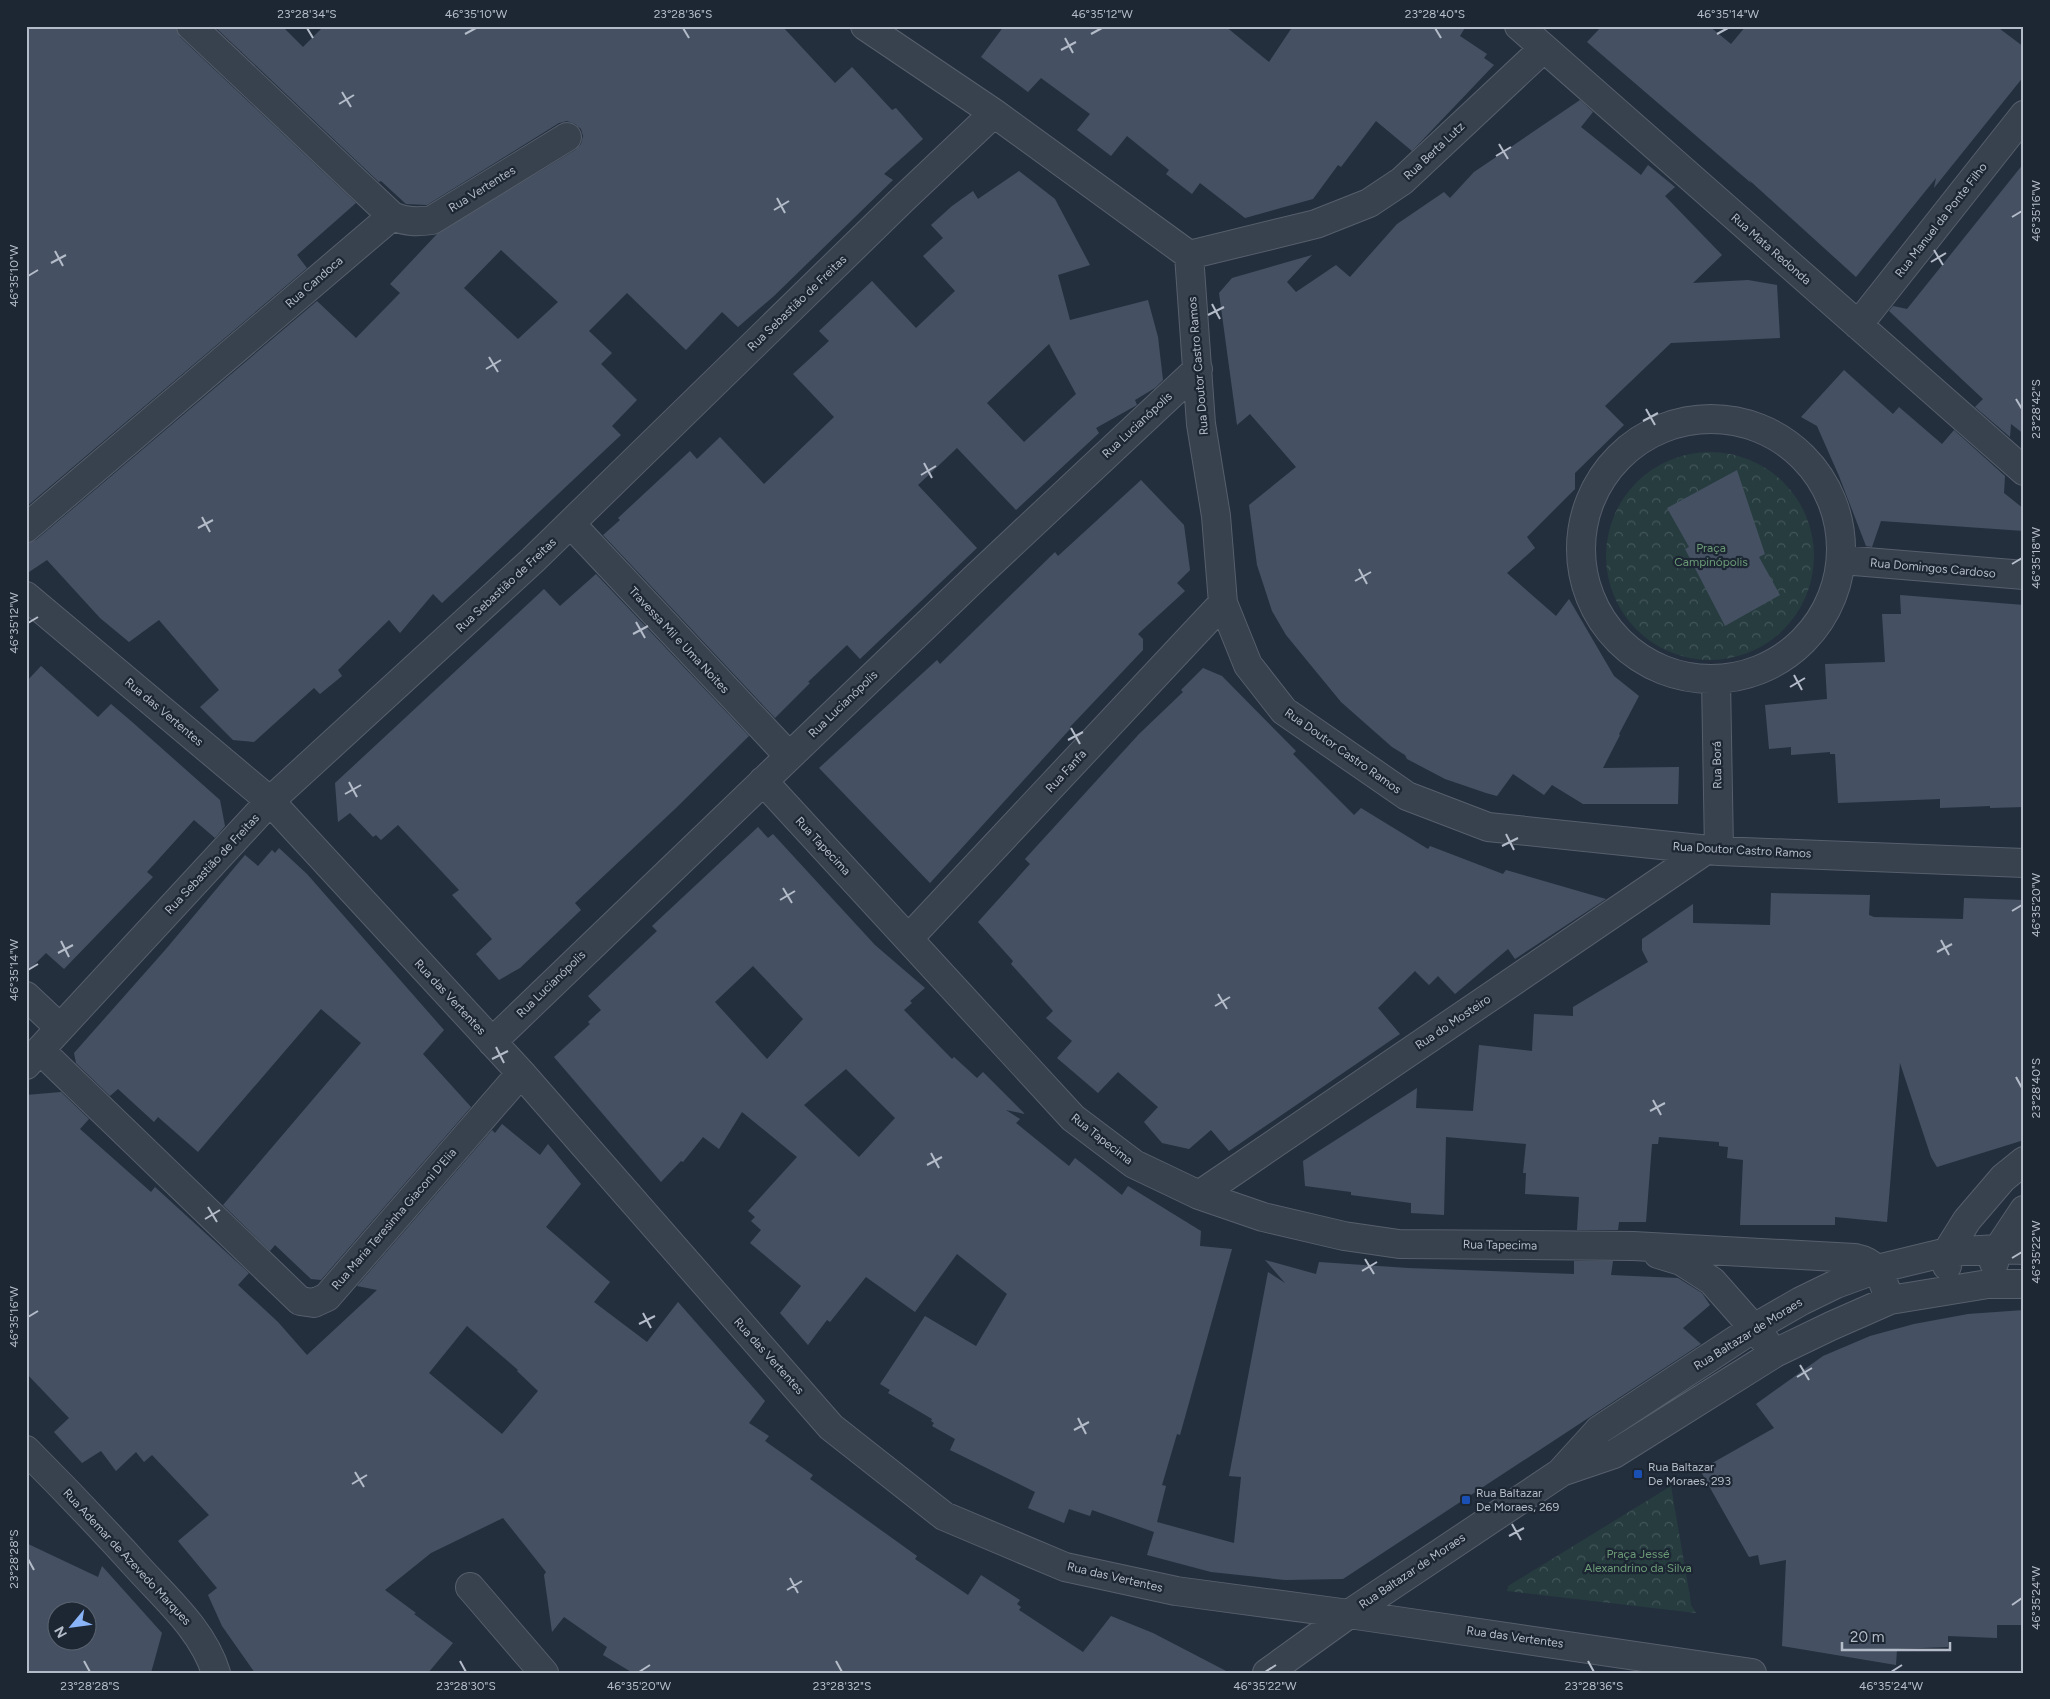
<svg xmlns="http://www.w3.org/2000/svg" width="2050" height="1699" font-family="Figtree,sans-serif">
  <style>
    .park { fill: url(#park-crowns) }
    .building { fill: #455162; fill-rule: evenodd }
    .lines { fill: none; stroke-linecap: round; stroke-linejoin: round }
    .minor-casing { stroke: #565f6c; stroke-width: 30 }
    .minor { stroke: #38414e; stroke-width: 28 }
    .ticks { fill: none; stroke: #b4bcc9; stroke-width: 2 }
    .transit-dot { fill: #1a4fb4; stroke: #1d2633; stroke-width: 2 }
    .labels { text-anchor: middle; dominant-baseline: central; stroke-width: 4.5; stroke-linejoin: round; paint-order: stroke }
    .street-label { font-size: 12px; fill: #b4bcc9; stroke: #1d2633 }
    .park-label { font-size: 12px; fill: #6b9a76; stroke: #1d2633 }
    .poi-label { font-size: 12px; fill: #b4bcc9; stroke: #1d2633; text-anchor: start }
    .neatline { fill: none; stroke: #b4bcc9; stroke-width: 2 }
    .ticks-label { font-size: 12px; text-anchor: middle; fill: #b4bcc9 }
  </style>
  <defs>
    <pattern id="park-crowns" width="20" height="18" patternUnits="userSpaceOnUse" patternTransform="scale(1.25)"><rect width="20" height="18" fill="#263c3f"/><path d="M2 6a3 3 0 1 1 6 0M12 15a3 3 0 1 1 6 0" fill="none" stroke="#435659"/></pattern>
  </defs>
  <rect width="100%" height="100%" fill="#242f3e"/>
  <!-- park -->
  <path class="park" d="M1606 556a104 104 0 1 1 208 0a104 104 0 1 1-208 0Z
    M 1671,1486 L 1690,1597 L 1691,1605 L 1696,1613 L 1507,1591 L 1508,1586 Z"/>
  <!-- building -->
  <path class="building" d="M 26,26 L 176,26 L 180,37 L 356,203 L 297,255 L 307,268 L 26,507 Z
    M 214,26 L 282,26 L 303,47 L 324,26 L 782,26 L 835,83 L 852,67 L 892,110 L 896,108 L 923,139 L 884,174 L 893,180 L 774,296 L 738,327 L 722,312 L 686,350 L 627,293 L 589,331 L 612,353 L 601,364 L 637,400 L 612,426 L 621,435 L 442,603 L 433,594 L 400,633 L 389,620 L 338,670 L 342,676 L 320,694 L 314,688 L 254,742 L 233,740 L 200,707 L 219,690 L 159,620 L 129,642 L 100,618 L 47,560 L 26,574 L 26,543 L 36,540 L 317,301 L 356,338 L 400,293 L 390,284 L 437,234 L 575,150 L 581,144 L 583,136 L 581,129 L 575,124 L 567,121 L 559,123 L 427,205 L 406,204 L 381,181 L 379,182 ZM 501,250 L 558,302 L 518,339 L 464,288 Z
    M 1004,26 L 1225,26 L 1269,62 L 1293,26 L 1466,26 L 1460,36 L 1487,54 L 1484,58 L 1494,65 L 1412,151 L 1376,121 L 1341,167 L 1338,165 L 1313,199 L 1245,218 L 1200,183 L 1192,194 L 1166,174 L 1169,170 L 1127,136 L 1111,156 L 1077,130 L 1090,114 L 1041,78 L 1028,92 L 981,57 Z
    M 1602,26 L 1709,26 L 1731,44 L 1746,26 L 1996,26 L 2024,47 L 2024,76 L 1934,188 L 1936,178 L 1856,277 L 1749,180 L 1751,183 L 1587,42 Z
    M 1580,100 L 1593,112 L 1581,127 L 1641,175 L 1648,165 L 1675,187 L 1665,196 L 1722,255 L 1693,283 L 1748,280 L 1777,285 L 1780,338 L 1671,343 L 1605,406 L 1624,425 L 1575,473 L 1575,489 L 1527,537 L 1535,548 L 1507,573 L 1556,616 L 1569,599 L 1614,676 L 1639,696 L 1619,734 L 1620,735 L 1603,768 L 1679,767 L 1678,804 L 1583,804 L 1552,785 L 1544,795 L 1513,774 L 1497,796 L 1486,793 L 1445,779 L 1407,759 L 1405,755 L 1392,747 L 1341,702 L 1286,635 L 1272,611 L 1257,565 L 1249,505 L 1296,467 L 1250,414 L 1237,425 L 1219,293 L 1232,278 L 1312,255 L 1287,282 L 1296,292 L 1336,265 L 1350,277 L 1397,224 L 1444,192 L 1450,198 L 1474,172 Z
    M 2024,163 L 2024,434 L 2011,424 L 2010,437 L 1975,407 L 1983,399 L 1889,311 L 1893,306 L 1907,309 Z
    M 1019,171 L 1055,199 L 1090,265 L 1058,275 L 1070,320 L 1148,300 L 1158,337 L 1163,380 L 1155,388 L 1135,400 L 1137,405 L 1096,428 L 1099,433 L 1016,510 L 957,448 L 918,485 L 977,548 L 860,659 L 847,645 L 808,682 L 810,683 L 775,718 L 603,535 L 620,520 L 618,518 L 690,451 L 697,459 L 720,437 L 764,484 L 834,417 L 793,374 L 829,341 L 819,331 L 872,281 L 916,328 L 955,291 L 923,256 L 943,238 L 931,225 L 952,206 L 973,191 L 978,199 ZM 1049,344 L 1076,394 L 1024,442 L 987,403 Z
    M 1844,370 L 1893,414 L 1899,407 L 1942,444 L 1954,430 L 2005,476 L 2004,493 L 2024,509 L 2024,531 L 1881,521 L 1872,547 L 1866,546 L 1839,476 L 1817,426 L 1801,417 Z
    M 1737,470 L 1765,554 L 1759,557 L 1780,595 L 1725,626 L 1685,549 L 1689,547 L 1667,508 Z
    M 1141,480 L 1184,525 L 1190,570 L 1177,583 L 1185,591 L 1138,634 L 1143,639 L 1143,650 L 1070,727 L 1071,728 L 930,883 L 819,768 L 937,660 L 940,664 L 1055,552 L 1058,556 Z
    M 596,574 L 749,736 L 676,808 L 575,903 L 581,910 L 520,968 L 499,980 L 476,954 L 492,939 L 452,895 L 459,890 L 398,825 L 381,840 L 376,835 L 373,837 L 350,813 L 338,822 L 335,783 L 544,589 L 560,606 Z
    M 1900,595 L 2024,605 L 2024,807 L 1990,808 L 1990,806 L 1940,808 L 1940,799 L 1838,803 L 1835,754 L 1830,754 L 1830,752 L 1791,755 L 1791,747 L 1769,749 L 1765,705 L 1827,699 L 1825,664 L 1885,662 L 1882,614 L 1901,614 Z
    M 41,666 L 98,717 L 111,704 L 131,721 L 220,800 L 225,826 L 215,838 L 194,820 L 147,872 L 153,877 L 64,969 L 46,953 L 26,973 L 26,682 Z
    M 1203,668 L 1222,676 L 1296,751 L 1293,754 L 1354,815 L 1361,808 L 1428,849 L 1430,846 L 1503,874 L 1506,870 L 1606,899 L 1515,959 L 1508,949 L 1455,994 L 1438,976 L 1429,985 L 1415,971 L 1378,1008 L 1400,1034 L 1229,1151 L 1211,1130 L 1189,1149 L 1162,1143 L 1144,1122 L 1158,1107 L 1118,1072 L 1098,1093 L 1057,1058 L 1072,1041 L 1046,1018 L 1053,1011 L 1011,964 L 1013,961 L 978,922 L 1030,864 L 1025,859 L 1139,734 L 1183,692 L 1181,690 Z
    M 758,827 L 768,838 L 773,834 L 875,945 L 925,988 L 910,1001 L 912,1003 L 904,1010 L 952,1059 L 954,1057 L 977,1078 L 983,1072 L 1025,1114 L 1006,1110 L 1020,1119 L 1016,1123 L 1069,1166 L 1075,1158 L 1122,1195 L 1128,1186 L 1201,1231 L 1200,1246 L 1232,1249 L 1180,1435 L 1177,1434 L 1162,1485 L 1166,1486 L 1157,1522 L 1234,1543 L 1241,1477 L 1229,1476 L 1268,1272 L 1285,1283 L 1265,1260 L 1316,1274 L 1319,1262 L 1408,1268 L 1574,1274 L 1574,1261 L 1613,1261 L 1611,1275 L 1678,1278 L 1702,1293 L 1710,1305 L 1683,1328 L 1701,1344 L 1343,1579 L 1285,1580 L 1211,1572 L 1147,1555 L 1154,1532 L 1092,1510 L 1090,1516 L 1069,1509 L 1064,1523 L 1028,1508 L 1035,1492 L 950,1450 L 955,1439 L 932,1426 L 934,1423 L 931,1421 L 932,1419 L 888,1393 L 890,1390 L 880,1384 L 925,1316 L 976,1346 L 1007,1294 L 957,1254 L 915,1312 L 866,1277 L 830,1322 L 827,1320 L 808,1345 L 780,1313 L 801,1286 L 750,1243 L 761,1230 L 751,1221 L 755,1217 L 748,1211 L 797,1157 L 742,1112 L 719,1149 L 703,1137 L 683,1162 L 681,1161 L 661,1182 L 554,1057 L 590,1024 L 588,1022 L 601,1010 L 588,996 L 657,931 L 652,926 ZM 753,966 L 803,1019 L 767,1059 L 715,1002 ZM 846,1069 L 895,1118 L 859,1157 L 804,1105 Z
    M 279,848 L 307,874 L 444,1030 L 423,1054 L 471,1107 L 321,1280 L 311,1279 L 275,1245 L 270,1251 L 223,1205 L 361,1043 L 321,1009 L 198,1152 L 158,1117 L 154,1122 L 118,1089 L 110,1096 L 76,1063 L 74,1053 L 166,949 L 245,855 L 258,866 L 272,850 L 275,853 Z
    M 1771,893 L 1870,895 L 1869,915 L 1874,917 L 1963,919 L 1964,898 L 2024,900 L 2024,1140 L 1937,1167 L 1931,1157 L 1900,1063 L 1887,1222 L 1835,1217 L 1835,1225 L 1740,1225 L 1743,1160 L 1727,1158 L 1728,1147 L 1719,1146 L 1719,1142 L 1659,1137 L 1658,1144 L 1652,1144 L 1646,1222 L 1619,1222 L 1618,1230 L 1577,1230 L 1579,1197 L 1525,1194 L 1526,1173 L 1523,1173 L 1526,1144 L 1446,1137 L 1444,1215 L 1411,1213 L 1411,1203 L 1351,1195 L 1351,1192 L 1305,1186 L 1303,1161 L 1417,1088 L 1416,1108 L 1473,1111 L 1479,1045 L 1532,1051 L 1534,1014 L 1573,1016 L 1573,1007 L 1648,962 L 1642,950 L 1642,939 L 1693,904 L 1693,923 L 1770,925 Z
    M 61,1092 L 89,1119 L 80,1129 L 151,1192 L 155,1187 L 249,1273 L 238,1285 L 278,1322 L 307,1355 L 377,1290 L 357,1286 L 492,1130 L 495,1133 L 502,1124 L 540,1155 L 548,1144 L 581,1184 L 546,1227 L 610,1282 L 594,1302 L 647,1342 L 678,1302 L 765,1401 L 749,1423 L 769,1436 L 765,1441 L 813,1475 L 810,1479 L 917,1556 L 915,1559 L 968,1595 L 981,1575 L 1020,1600 L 1017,1604 L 1021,1607 L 1019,1610 L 1083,1652 L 1111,1616 L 1153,1633 L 1230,1673 L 633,1673 L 603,1655 L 607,1647 L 564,1617 L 552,1632 L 544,1575 L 546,1572 L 503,1518 L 431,1553 L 385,1590 L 416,1613 L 414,1614 L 453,1643 L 428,1673 L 255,1673 L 222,1626 L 208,1595 L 217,1588 L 178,1541 L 209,1515 L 152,1455 L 144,1462 L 136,1452 L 116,1471 L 101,1451 L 82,1463 L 54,1432 L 69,1418 L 26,1373 L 26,1095 ZM 467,1326 L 518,1370 L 517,1371 L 538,1391 L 502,1434 L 429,1373 Z
    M 2024,1310 L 2024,1625 L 1997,1625 L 1997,1638 L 1948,1636 L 1948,1647 L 1897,1649 L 1896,1665 L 1782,1646 L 1786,1560 L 1760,1565 L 1758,1555 L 1749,1557 L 1700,1470 L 1774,1428 L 1756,1404 L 1823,1356 L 1870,1336 L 1914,1324 L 1968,1314 Z
    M 26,1543 L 98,1577 L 102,1566 L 162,1633 L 151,1673 L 26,1673 ZM 58,1612 L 88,1612 L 88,1642 L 58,1642 Z"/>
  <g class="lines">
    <!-- minor casing -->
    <g class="minor-casing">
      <path id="minor" d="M 865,26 L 994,113 L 1189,255 L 1201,424 L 1216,516 L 1223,603 L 1248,665 L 1284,711 L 1407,796 L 1488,827 L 1719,851 L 2024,863
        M 1519,26 L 2024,471
        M 392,216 C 406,222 417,222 432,220 L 567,137
        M 1189,255 L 1316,224 L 1369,203 L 1402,181 L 1544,48
        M 1858,325 L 2024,115
        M1581 549a130 130 0 1 1 260 0a130 130 0 1 1-260 0Z
        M 571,524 L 789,756
        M 26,528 L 392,216 L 191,26
        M 1842,560 L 2024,575
        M 26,596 L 270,801 L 521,1073 L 831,1427 L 944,1516 L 1065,1567 L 1176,1591 L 1349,1614 L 1752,1673
        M 1716,680 L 1719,851
        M 763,781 L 1073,1118 L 1134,1164 L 1199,1195 L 1263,1217 L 1344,1236 L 1399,1244 L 1633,1246 L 1855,1258 C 1880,1263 1881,1278 1890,1300
        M 909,938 L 1223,603
        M 26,996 L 60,1028
        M 492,1042 L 976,577 L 1198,369
        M 40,1050 L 300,1301 L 314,1303 L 327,1297 L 521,1073
        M 26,1065 L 270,801 L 533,560 L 903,199 L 994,113
        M 1199,1195 L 1706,850
        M 1658,1254 L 1681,1261 L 1712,1281 L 1766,1342
        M 1994,1263 L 1998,1249 L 2024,1210
        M 1947,1266 L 1947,1252 L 1967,1220 L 2003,1178 L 2024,1161
        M 26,1450 C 66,1490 105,1531 142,1572 C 170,1602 204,1633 216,1673
        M 1564,1471 L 1614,1454 L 1775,1353 L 1831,1326 L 1890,1300 L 1988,1284 L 2024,1284
        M 470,1587 L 544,1673
        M 1267,1673 L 1349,1614 L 1560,1473 L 1599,1430 L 1754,1328 L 1801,1301 L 1836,1284 L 1877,1269 L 1947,1252 L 1998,1249 L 2024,1250"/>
    </g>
    <!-- minor -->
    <use href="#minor" class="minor"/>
  </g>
  <!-- ticks -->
  <path class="ticks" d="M 307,28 L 313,38M 683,28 L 689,38M 1435,28 L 1441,38M 465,34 L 476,28M 1091,34 L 1102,28M 1717,34 L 1728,28M 1065,38 L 1073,53M 1061,50 L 1076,42M 342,92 L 351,107M 339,104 L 354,95M 1499,144 L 1508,159M 1496,156 L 1511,147M 777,198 L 785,213M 774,210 L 789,201M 2012,217 L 2022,211M 1934,250 L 1943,265M 55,251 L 63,266M 1931,262 L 1946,253M 51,263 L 66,255M 28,276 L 38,270M 1212,304 L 1220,319M 1208,315 L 1224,307M 489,357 L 498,372M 486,369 L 501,360M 2016,399 L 2022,409M 1646,409 L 1655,425M 1643,421 L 1658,413M 924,463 L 932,478M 921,475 L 936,466M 202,517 L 210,532M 198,528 L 213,520M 2012,564 L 2022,558M 1359,569 L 1367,584M 1355,581 L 1371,572M 636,622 L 645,638M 28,623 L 38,617M 633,634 L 648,626M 1794,675 L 1802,690M 1790,687 L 1805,678M 1071,728 L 1080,744M 1068,740 L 1083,732M 349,782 L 357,797M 345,794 L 361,785M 1506,834 L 1514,850M 1502,846 L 1518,838M 783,888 L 792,903M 780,900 L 795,891M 2012,911 L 2022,905M 1941,940 L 1949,955M 61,941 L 69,957M 1937,952 L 1952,944M 58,953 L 73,945M 28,970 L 38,964M 1218,994 L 1227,1009M 1215,1006 L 1230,997M 496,1047 L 504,1063M 492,1059 L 508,1051M 2016,1077 L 2022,1088M 1653,1100 L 1661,1115M 1650,1111 L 1665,1103M 931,1153 L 939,1168M 927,1165 L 942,1157M 208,1207 L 217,1222M 205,1219 L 220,1210M 2012,1258 L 2022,1252M 1365,1259 L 1374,1274M 1362,1271 L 1377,1262M 643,1313 L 651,1328M 28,1317 L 38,1311M 639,1324 L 655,1316M 1800,1365 L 1809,1380M 1797,1377 L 1812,1368M 1078,1418 L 1086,1434M 1074,1430 L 1089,1422M 355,1472 L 364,1487M 352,1484 L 367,1475M 1512,1524 L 1521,1540M 1509,1536 L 1524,1528M 28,1559 L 34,1570M 790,1578 L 798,1593M 787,1590 L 802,1581M 2012,1605 L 2022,1598M 84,1661 L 90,1672M 460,1661 L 466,1672M 836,1661 L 842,1672M 1588,1661 L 1594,1672M 639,1672 L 650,1665M 1265,1672 L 1276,1665M 1891,1672 L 1902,1665"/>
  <!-- markers -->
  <g class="transit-dot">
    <rect x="1633" y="1469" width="10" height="10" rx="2.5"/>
    <rect x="1461" y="1495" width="10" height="10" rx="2.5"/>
  </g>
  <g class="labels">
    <!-- street labels -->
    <g class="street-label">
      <text transform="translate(1434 151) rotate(-43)">Rua Berta Lutz</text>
      <text transform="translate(482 189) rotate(-32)">Rua Vertentes</text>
      <text transform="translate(1941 220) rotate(-52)">Rua Manuel da Ponte Filho</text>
      <text transform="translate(1771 249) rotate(41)">Rua Mata Redonda</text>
      <text transform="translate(314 282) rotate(-41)">Rua Candoca</text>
      <text transform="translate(797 303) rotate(-44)">Rua Sebastião de Freitas</text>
      <text transform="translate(1198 366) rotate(-95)">Rua Doutor Castro Ramos</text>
      <text transform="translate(1137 425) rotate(-43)">Rua Lucianópolis</text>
      <text transform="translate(1933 568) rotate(5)">Rua Domingos Cardoso</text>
      <text transform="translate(506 585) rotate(-43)">Rua Sebastião de Freitas</text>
      <text transform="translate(679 640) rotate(47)">Travessa Mil e Uma Noites</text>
      <text transform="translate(843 704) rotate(-44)">Rua Lucianópolis</text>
      <text transform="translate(164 712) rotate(40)">Rua das Vertentes</text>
      <text transform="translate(1343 751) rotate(35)">Rua Doutor Castro Ramos</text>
      <text transform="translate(1717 765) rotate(-91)">Rua Borá</text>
      <text transform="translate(1066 771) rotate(-47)">Rua Fanfa</text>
      <text transform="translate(823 846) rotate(47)">Rua Tapecima</text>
      <text transform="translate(1742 850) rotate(3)">Rua Doutor Castro Ramos</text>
      <text transform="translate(212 864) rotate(-47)">Rua Sebastião de Freitas</text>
      <text transform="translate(551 984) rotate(-44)">Rua Lucianópolis</text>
      <text transform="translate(450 997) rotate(47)">Rua das Vertentes</text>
      <text transform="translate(1453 1022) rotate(-34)">Rua do Mosteiro</text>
      <text transform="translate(1102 1139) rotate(38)">Rua Tapecima</text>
      <text transform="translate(394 1219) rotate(-49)">Rua Maria Teresinha Giaconi D'Elia</text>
      <text transform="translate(1500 1245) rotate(1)">Rua Tapecima</text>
      <text transform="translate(1748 1334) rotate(-32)">Rua Baltazar de Moraes</text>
      <text transform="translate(769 1356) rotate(48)">Rua das Vertentes</text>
      <text transform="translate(127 1557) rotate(47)">Rua Ademar de Azevedo Marques</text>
      <text transform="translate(1412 1571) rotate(-34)">Rua Baltazar de Moraes</text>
      <text transform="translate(1115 1577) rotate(13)">Rua das Vertentes</text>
      <text transform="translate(1515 1637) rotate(8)">Rua das Vertentes</text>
    </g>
    <!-- park labels -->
    <g class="park-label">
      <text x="1711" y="548">Praça<tspan x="1711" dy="14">Campinópolis</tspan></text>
      <text x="1638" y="1554">Praça Jessé<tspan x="1638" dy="14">Alexandrino da Silva</tspan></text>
    </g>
    <!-- poi labels -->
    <g class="poi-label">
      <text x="1648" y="1467">Rua Baltazar<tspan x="1648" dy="14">De Moraes, 293</tspan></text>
      <text x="1476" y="1493">Rua Baltazar<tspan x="1476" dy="14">De Moraes, 269</tspan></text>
    </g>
  </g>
  <!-- border -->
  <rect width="2050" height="1699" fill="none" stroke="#1d2633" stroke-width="55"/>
  <!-- north arrow -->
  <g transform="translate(72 1626) rotate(241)"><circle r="24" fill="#1d2633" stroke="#59626f"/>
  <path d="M0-4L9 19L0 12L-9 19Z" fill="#8ab4f8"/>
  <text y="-8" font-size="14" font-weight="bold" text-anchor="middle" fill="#b4bcc9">N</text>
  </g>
  <!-- scale -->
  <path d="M1842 1642v8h108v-8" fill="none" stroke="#b4bcc9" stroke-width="2.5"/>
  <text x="1850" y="1642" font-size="15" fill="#b4bcc9" stroke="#1d2633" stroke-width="4" paint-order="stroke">20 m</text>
  <rect x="28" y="28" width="1994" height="1644" class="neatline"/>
  <g class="ticks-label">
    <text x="307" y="18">23°28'34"S</text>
    <text x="476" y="18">46°35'10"W</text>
    <text x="683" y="18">23°28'36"S</text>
    <text x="1102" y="18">46°35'12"W</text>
    <text x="1435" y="18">23°28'40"S</text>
    <text x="1728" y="18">46°35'14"W</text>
    <text transform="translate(2036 211) rotate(-90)" y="4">46°35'16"W</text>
    <text transform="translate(14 276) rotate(-90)" y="4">46°35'10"W</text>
    <text transform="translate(2036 409) rotate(-90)" y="4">23°28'42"S</text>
    <text transform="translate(2036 558) rotate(-90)" y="4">46°35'18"W</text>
    <text transform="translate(14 623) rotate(-90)" y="4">46°35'12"W</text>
    <text transform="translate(2036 905) rotate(-90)" y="4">46°35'20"W</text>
    <text transform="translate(14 970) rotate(-90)" y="4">46°35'14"W</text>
    <text transform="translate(2036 1088) rotate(-90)" y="4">23°28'40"S</text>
    <text transform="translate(2036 1252) rotate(-90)" y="4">46°35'22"W</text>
    <text transform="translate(14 1317) rotate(-90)" y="4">46°35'16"W</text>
    <text transform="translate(14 1559) rotate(-90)" y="4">23°28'28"S</text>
    <text transform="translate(2036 1598) rotate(-90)" y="4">46°35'24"W</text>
    <text x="90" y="1690">23°28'28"S</text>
    <text x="466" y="1690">23°28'30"S</text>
    <text x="639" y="1690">46°35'20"W</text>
    <text x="842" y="1690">23°28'32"S</text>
    <text x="1265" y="1690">46°35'22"W</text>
    <text x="1594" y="1690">23°28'36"S</text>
    <text x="1891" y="1690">46°35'24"W</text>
  </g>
</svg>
